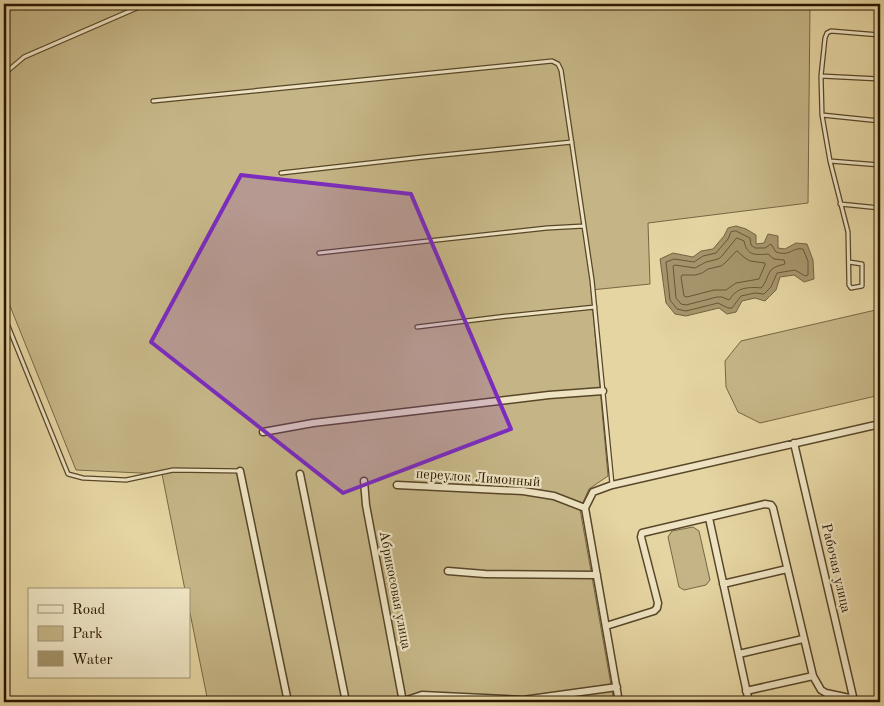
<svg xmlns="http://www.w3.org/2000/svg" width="884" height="706" font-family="'Old Standard TT',serif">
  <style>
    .green { fill: #c5b586; stroke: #776643 }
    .water { fill: #a5946b; stroke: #736240 }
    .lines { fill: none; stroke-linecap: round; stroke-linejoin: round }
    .shore { stroke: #675636; stroke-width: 1 }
    .service-casing { stroke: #584628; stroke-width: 5.5 }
    .minor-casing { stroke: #584628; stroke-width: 9 }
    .service { stroke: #eee4c3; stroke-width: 3 }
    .minor { stroke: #eee4c3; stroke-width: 6 }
    .marked { fill: #7b2cbf; fill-opacity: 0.2; stroke: #7b2cbf; stroke-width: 4; stroke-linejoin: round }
    .labels { text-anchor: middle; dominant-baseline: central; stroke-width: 4.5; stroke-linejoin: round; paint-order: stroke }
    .street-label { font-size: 14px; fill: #291700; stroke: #eee4c3 }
  </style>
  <rect width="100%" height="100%" fill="#e5d5a2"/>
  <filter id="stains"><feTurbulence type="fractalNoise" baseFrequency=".004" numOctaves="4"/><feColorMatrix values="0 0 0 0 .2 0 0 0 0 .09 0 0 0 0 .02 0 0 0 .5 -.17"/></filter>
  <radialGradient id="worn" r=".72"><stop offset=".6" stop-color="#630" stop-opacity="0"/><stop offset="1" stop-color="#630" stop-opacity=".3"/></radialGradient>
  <!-- green -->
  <path class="green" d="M 4,4 L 810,4 L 808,203 L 648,223 L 650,284 L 591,290 L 608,476 L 589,489 L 580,509 L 614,702 L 208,702 L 189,608 L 189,590 L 185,590 L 162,474 L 76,470 L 4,291 Z
    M 880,309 L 880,395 L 760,423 L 738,412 L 726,387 L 725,361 L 741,341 Z
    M 693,527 L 699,531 L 710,580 L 706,585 L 684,590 L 679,587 L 668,537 L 672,531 Z"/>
  <!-- water -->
  <path class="water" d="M 736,226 L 746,229 L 756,235 L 756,244 L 764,243 L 768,234 L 778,236 L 778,248 L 785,249 L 796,243 L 807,244 L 813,260 L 814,279 L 804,282 L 794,275 L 780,277 L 776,290 L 765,301 L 755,298 L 742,301 L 736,312 L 727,314 L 719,308 L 686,316 L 675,314 L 666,303 L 660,259 L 673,253 L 693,257 L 701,251 L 713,249 L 724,236 L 728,228 Z"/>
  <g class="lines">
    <!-- shore -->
    <path class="shore" d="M 736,231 L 750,238 L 751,245 L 755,248 L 765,248 L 771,244 L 776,252 C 791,257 791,247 803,249 L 808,261 L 808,275 L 805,276 L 795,270 L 777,273 L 771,287 L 764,294 L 755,293 L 741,296 L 732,308 L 728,308 L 718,303 L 686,311 L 677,309 L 670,300 L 666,262 L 674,259 L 694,262 L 703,256 L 716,253 L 728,239 L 731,232 Z
      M 737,238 L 744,241 C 747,256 755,255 768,254 L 774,259 L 784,260 L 785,264 C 781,265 776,266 772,269 C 767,274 767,282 761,288 C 754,287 741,287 735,293 C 732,295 731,298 729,300 L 722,297 L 717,297 L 686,305 L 681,304 L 676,298 L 673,266 L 675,265 L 695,268 L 706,262 L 718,259 L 721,257 Z
      M 737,251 L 745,258 L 750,261 L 765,263 L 765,265 L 759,279 L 736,283 L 726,290 L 714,290 L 687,297 L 684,296 L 681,277 L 682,275 L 696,275 L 702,273 L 708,269 L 721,266 L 725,263 Z"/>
    <!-- service casing -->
    <g class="service-casing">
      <path id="service" d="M 4,74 L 24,57 L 146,4
        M 821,76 L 880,79
        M 153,101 L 552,61 L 558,64 L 561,70 L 592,280 L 612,484
        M 822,115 L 880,121
        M 830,161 L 880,165
        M 281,173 L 423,157 L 572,142
        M 840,204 L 880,208
        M 319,253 L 547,228 L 584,226
        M 849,262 L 862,264 L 862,286 L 851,288 L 849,285 L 848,232 L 830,161 L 822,115 L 821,76 L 825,38 L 827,33 L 831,31 L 880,35
        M 4,316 L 68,474 L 83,478 L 126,480 L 173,470 L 240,471
        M 417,327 L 507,316 L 595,307"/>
    </g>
    <!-- minor casing -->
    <g class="minor-casing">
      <path id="minor" d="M 263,432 L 313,423 L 549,395 L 603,391
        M 794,443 L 854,701
        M 240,471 L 288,702
        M 300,474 L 346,702
        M 364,481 L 366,505 L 403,702
        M 397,485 L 523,491 L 554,496 L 585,508
        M 709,518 L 749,702
        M 448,571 L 485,574 L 597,575
        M 723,584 L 787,569
        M 606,626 L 654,611 L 657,608 L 658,603 L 641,537 L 642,533 L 765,504 L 771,505 L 773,508 L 813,676 L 821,690 L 826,693 L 854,699
        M 739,654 L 803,639
        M 746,691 L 813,676
        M 401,702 L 422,695 L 523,700 L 617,687
        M 619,702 L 585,508 L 593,492 L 612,485 L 880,424"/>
    </g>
    <!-- service -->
    <use href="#service" class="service"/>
    <!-- minor -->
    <use href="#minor" class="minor"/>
  </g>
  <!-- marked area -->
  <path class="marked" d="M 241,175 L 411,194 L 511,429 L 343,493 L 151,342 Z"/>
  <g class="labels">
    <!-- street labels -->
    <g class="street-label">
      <text transform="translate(478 478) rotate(4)">переулок Лимонный</text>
      <text transform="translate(836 568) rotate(77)">Рабочая улица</text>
      <text transform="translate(395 590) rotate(79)">Абрикосовая улица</text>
    </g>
  </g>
  <!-- margin -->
  <rect width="884" height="706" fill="none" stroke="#e5d5a2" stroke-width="20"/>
  <rect x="5" y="5" width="874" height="696" fill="none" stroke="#291700" stroke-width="2.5"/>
  <rect x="10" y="10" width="864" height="686" fill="none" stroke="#291700"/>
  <!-- legend -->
  <rect x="28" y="588" width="162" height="90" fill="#eee4c3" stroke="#9f9275"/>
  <rect x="38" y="605" width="25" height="8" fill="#eee4c3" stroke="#9f9275"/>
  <text x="72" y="614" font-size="15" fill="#291700">Road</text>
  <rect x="38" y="626" width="25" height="15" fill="#c5b586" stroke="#9f9275"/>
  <text x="72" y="638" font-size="15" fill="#291700">Park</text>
  <rect x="38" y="651" width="25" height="15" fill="#a5946b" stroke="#9f9275"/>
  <text x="72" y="664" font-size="15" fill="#291700">Water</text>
  <rect width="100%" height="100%" filter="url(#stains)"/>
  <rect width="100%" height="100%" fill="url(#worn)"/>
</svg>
